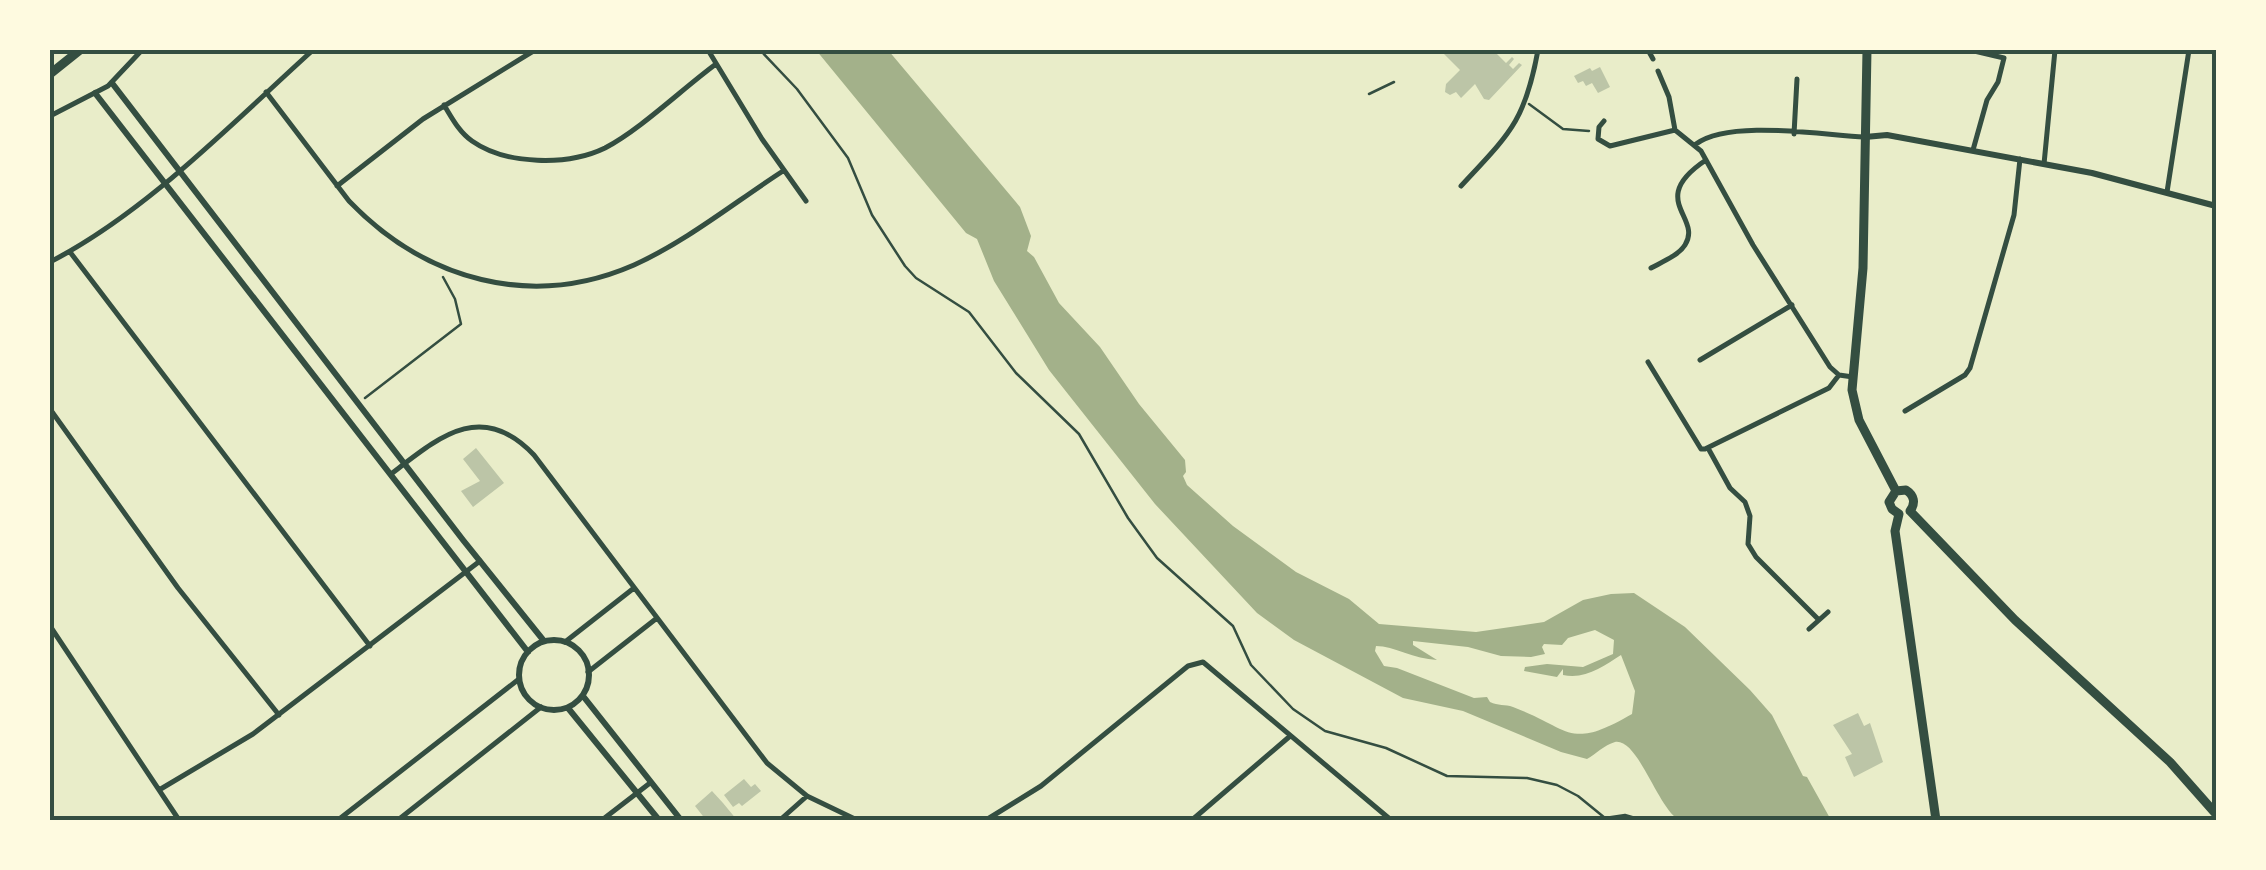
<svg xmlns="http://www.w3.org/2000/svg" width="2266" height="870" font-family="Poppins,sans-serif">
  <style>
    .water { fill: #a3b18a; fill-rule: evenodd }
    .building { fill: #bcc5a7 }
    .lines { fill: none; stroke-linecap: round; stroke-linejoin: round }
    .path { stroke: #344e41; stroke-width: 2.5 }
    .minor { stroke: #344e41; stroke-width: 5 }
    .tertiary { stroke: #344e41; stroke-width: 6 }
    .primary { stroke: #344e41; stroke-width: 9 }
    .trunk { stroke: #344e41; stroke-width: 9 }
    .neatline { fill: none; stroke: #344e41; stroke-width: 4 }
  </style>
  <rect width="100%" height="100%" fill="#e9edc9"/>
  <!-- water -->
  <path class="water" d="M 816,50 L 888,50 L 1020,207 L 1031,236 L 1027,251 L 1034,257 L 1059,303 L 1100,347 L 1139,404 L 1185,460 L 1186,472 L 1183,476 L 1187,485 L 1233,526 L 1296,572 L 1349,599 L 1379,624 L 1476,632 L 1544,622 L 1583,600 L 1611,594 L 1634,593 L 1685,627 L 1750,690 L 1772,715 L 1803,776 L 1807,777 L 1831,820 L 1713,820 L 1712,817 L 1700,820 L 1698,816 L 1679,820 C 1657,807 1638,738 1615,742 C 1604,745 1596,754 1587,759 L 1561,752 L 1463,711 L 1403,698 L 1294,640 L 1257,613 L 1155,504 L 1049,370 L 994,281 L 977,239 L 966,233 ZM 1595,630 L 1614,640 L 1613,654 L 1583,667 L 1547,664 L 1525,667 L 1524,671 L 1557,677 L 1563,669 L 1563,675 C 1585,680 1604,666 1621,655 L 1635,691 L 1632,714 C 1568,751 1572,729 1513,707 C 1505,704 1498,706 1490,702 L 1487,697 L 1474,698 L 1397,668 L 1384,666 L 1375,651 L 1376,646 C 1394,646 1414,659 1437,660 L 1413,645 L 1413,641 L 1468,647 L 1501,656 L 1531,657 L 1545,654 L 1542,647 L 1544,644 L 1562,645 L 1568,638 Z"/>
  <!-- building -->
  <path class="building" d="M 1440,50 L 1493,50 L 1506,63 L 1512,57 L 1514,59 L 1509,65 L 1513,69 L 1519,63 L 1522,65 L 1489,100 L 1484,99 L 1475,84 L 1461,98 L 1456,92 L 1450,95 L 1445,92 L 1446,84 L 1460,70 Z
    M 1600,67 L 1610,87 L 1598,93 L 1592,83 L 1586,86 L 1583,81 L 1578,83 L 1574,76 L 1590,68 L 1592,71 Z
    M 476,448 L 504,483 L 473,507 L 461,491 L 480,481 L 463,459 Z
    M 1858,713 L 1864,726 L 1870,723 L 1883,762 L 1854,777 L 1845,757 L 1852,754 L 1833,725 Z
    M 744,779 L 751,787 L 755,784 L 761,791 L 742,806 L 739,803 L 733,807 L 724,795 Z
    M 712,791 L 723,803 L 737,820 L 706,820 L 695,806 Z"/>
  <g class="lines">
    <!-- path -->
    <path class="path" d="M 760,50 L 797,89 L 848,158 L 872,215 L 905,266 L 916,278 L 969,312 L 1016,373 L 1079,434 L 1128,518 L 1157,558 L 1233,626 L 1251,665 L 1293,709 L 1325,731 L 1386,748 L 1447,776 L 1527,778 L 1557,785 L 1578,796 L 1605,818 L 1625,815 L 1642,820
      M 1369,94 L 1394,82
      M 1529,104 L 1563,129 L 1589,131
      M 365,398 L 461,324 L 455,299 L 443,277"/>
    <!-- minor -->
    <path class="minor" d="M 708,50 L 762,139 L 806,201
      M 1648,50 L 1653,59
      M 1970,50 L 2004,58 L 1998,82 L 1987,100 L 1973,150
      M 1658,71 L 1669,97 L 1675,130 L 1701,151 L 1753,245 L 1830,367 L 1839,375 L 1853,377
      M 266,92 L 349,201 C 425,280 531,310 634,265 C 687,241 735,202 783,171
      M 444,105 C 452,118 459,132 472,141 C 506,165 568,166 605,148 C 641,129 682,89 716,64
      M 50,116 L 108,86 L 142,50
      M 1604,121 L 1599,127 L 1598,139 L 1610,146 L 1675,130
      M 1794,134 L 1797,79
      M 1696,144 C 1729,119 1822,135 1864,137
      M 2044,164 L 2055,50
      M 337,186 L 423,119 L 535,50
      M 1461,186 C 1509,134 1525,122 1538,50
      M 2167,192 L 2189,50
      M 70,252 L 370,646
      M 50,262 C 147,212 232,123 313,50
      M 1651,268 C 1662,262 1679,255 1685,245 C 1703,217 1646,200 1706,160
      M 1700,360 L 1792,305
      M 1648,362 L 1701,449 L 1705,449 L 1829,388 L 1839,375
      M 50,409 L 178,588 L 279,715
      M 1905,411 L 1965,375 L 1970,368 L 2014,215 L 2020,159
      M 1708,448 L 1730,488 L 1745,502 L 1750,516 L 1748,544 L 1756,557 L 1819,620
      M 391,474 C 438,438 481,399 534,455 L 767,763 L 807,796 L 857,820
      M 50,626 L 179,820
      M 1809,629 L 1828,612
      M 565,642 L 634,588
      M 588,672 L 657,618
      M 159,790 L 253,734 L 480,561
      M 338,820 L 519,679
      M 398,820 L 541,707
      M 602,820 L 650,783
      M 780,820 L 807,796
      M 986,820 L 1041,786 L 1188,666 L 1203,662 L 1391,820
      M 1192,820 L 1289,737"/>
    <!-- tertiary -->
    <path class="tertiary" d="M 112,83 L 463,540 L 544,641
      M 95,93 L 528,652
      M 1865,137 L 1887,135 L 2092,173 L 2216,206
      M519 675a35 35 0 1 1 70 0a35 35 0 1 1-70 0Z
      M 583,696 L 681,820
      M 568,708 L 659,820"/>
    <!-- primary -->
    <path class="primary" d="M 1867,50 L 1863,268 L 1852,390 L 1859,420 L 1896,491
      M 1896,491 L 1906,490 C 1914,495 1916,503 1910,511
      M 1896,491 L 1889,502 L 1892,509 L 1899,514
      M 1910,511 L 2015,620 L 2170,762 L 2216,814
      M 1899,514 L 1895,531 L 1936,820"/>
    <!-- trunk -->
    <path class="trunk" d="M 50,74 L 80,50"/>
  </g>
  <!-- border -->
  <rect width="2266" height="870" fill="none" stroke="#fefae0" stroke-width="105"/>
  <rect x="52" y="52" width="2162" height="766" class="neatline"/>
</svg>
